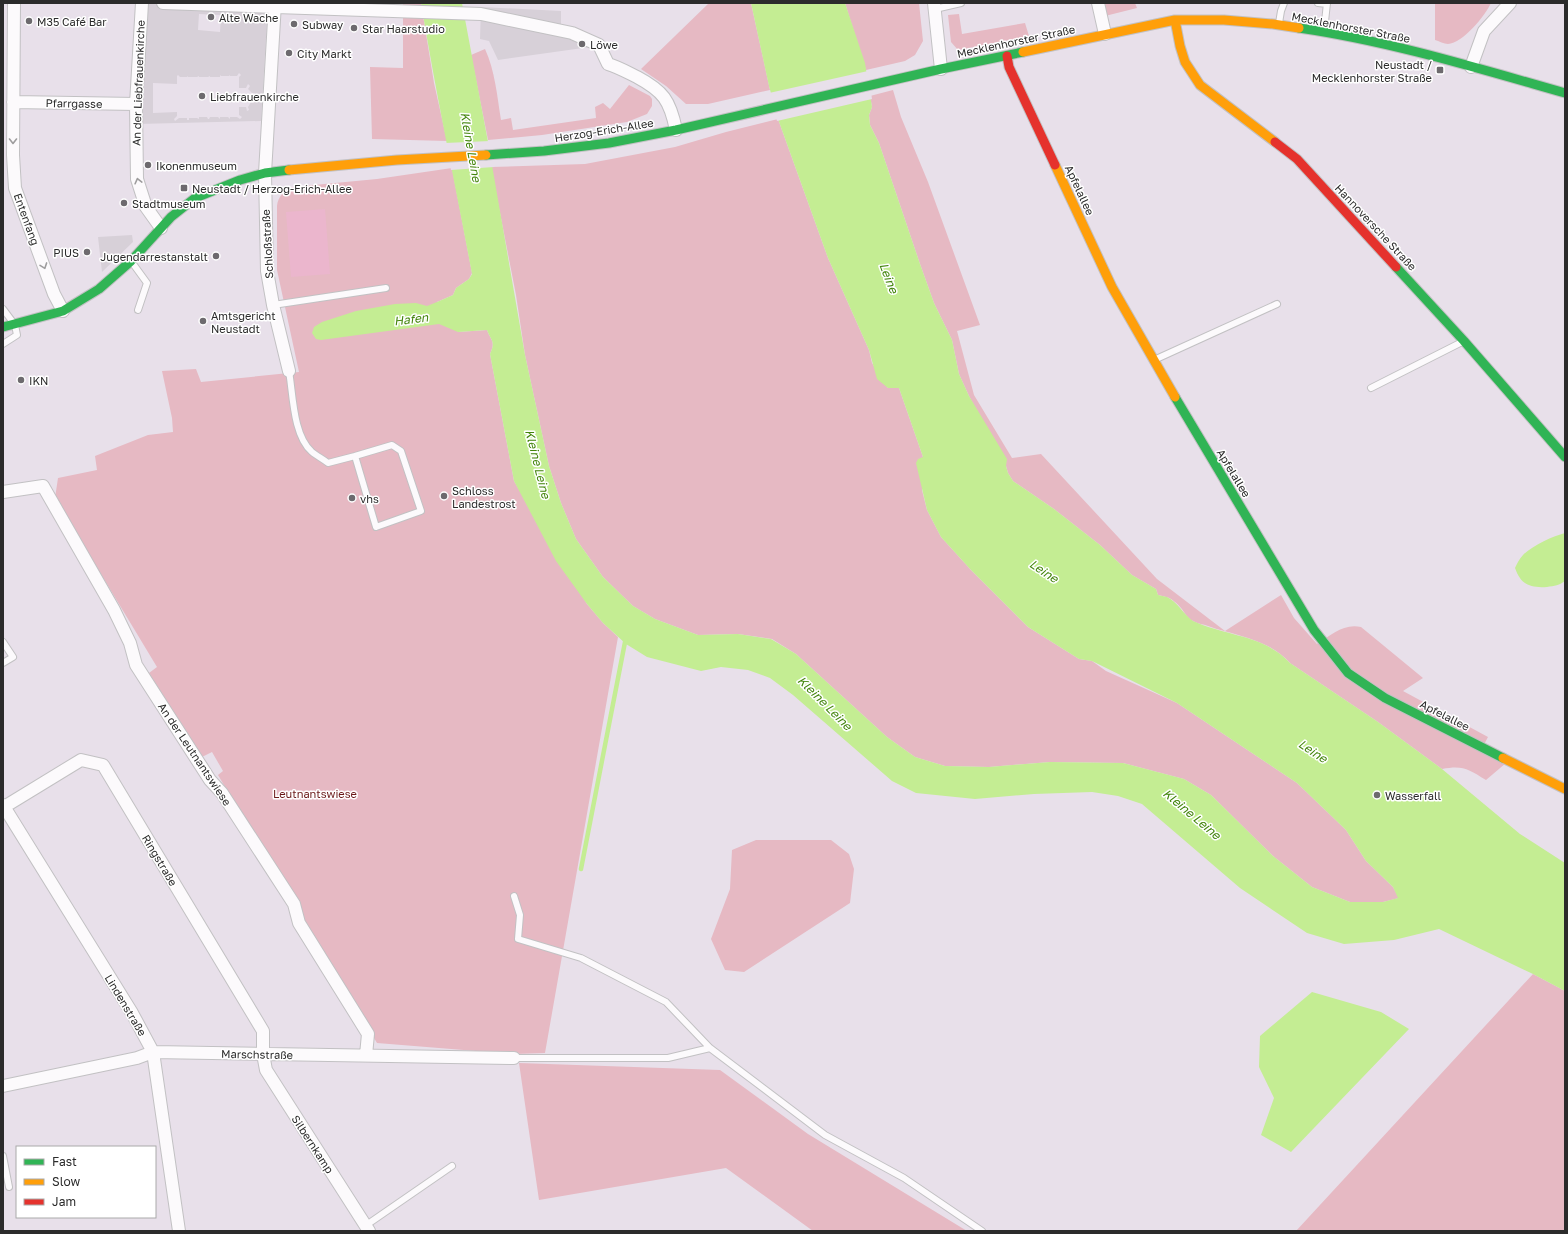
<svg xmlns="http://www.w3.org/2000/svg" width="1568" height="1234" font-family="'Golos Text',sans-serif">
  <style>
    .green { fill: #e6b9c3 }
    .pitch { fill: #ebb6cd }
    .plaza { fill: #d7d0d8; fill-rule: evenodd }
    .water { fill: #c4ed93 }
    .pier { fill: #e8e0ea }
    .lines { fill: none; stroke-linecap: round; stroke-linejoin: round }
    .stream { stroke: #c4ed93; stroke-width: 4.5 }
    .lane-casing { stroke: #c2c1c3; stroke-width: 8 }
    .street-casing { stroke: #c2c1c3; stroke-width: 14 }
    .fast-casing { stroke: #c2c1c3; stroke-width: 11 }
    .slow-casing { stroke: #c2c1c3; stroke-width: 11 }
    .jam-casing { stroke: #c2c1c3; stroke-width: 11 }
    .lane { stroke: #fcfafc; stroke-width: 6 }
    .street { stroke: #fcfafc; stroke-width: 12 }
    .fast { stroke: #30b455; stroke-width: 9 }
    .slow { stroke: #ff9f0a; stroke-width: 9 }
    .jam { stroke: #e5322d; stroke-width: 9 }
    .oneway { stroke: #9e9d9e }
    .poi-dot { fill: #6d6a6e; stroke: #fff; stroke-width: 1.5 }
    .labels { text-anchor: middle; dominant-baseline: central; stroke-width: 3; stroke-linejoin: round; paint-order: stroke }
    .poi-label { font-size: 11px; fill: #2b2b2b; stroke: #fff; text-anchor: start }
    .street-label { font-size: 11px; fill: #2b2b2b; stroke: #fff }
    .park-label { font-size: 11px; fill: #6b1919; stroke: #fff }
    .water-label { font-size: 12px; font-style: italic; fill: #42840b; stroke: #fff }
  </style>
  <rect width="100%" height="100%" fill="#e8e0ea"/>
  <!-- green -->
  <path class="green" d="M 403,3 L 421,3 L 434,83 L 447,141 L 372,139 L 370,67 L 403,68 Z
    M 709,3 L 751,3 L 770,90 L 708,104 L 686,104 L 666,86 L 641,69 Z
    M 845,3 L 919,3 L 923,41 L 915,55 L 905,61 L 866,70 Z
    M 1102,3 L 1135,3 L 1137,8 L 1105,16 Z
    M 1435,3 L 1491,3 C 1485,16 1463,43 1448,44 C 1444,44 1439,41 1435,40 Z
    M 959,14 L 962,34 L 1025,23 L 1029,36 L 958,50 L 951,42 L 948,15 Z
    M 485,49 C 495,71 497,95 501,120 L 511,118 L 513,130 L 596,118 L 595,107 L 603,103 L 610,109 L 629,85 L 650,96 L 652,99 L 652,106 L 647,114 L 627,122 L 542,135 L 488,140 L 471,55 Z
    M 893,90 L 901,117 L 928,182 L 980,325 L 957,331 L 974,395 L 1012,458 L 1041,454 L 1157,579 L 1225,631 L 1281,595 L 1294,618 L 1317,644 C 1331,635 1344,623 1361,627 L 1423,678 L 1403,691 L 1488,737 L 1481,750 L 1506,763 L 1486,780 C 1468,769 1463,765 1442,769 L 1378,722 L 1290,663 C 1269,639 1236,636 1208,626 C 1203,624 1198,624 1193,621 C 1187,618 1185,613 1181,608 C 1178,604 1171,598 1166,597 C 1164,596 1161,596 1158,595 L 1156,589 L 1132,575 L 1100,545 L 1054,509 L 1013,481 L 1008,473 L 1006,466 L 969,396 L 959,374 L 952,340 L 934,303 L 920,264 L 879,143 L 870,125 L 869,115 L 872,107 L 870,96 Z
    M 778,119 L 828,258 L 869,350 L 872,363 L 888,388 L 899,388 L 923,457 L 922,490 L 927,510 L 941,537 L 971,570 L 1028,627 L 1079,659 L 1092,661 L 1106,671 L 1177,703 L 1297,783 L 1346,830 L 1366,861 L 1393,887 L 1399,898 L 1383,902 L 1350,902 L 1312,887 L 1273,856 L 1211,795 L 1184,779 L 1123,763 L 1050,762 L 989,767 L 945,766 L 915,757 L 887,737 L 796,654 L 772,639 L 738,634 L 698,635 L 655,619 L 633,606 L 603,577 L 576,539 L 561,503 L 549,466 L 525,355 L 516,295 L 491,167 L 585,164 L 675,147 L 726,132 Z
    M 452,168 L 472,273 L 469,279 L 456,288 L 453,295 L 437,302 L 458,332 L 487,330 C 491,341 496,341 490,354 L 514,481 L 587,604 L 603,623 L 618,637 L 545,1053 L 514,1054 L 377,1043 L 218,775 L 223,771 L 212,752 L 202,757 L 149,673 L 157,667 L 55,498 L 58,478 L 97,470 L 95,456 L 148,435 L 173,432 L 172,418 L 162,371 L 196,369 L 201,382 L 299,372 L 277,270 L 277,206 C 278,196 284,191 293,187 L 377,179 Z
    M 756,840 L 831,840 L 849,854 L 854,869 L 850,903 L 744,972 L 725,970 L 711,939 L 730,889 L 732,850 Z
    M 1533,974 L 1565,991 L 1565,1231 L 1296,1231 Z
    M 519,1063 L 720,1070 L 808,1134 L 967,1231 L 813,1231 L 726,1168 L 539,1200 Z"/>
  <!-- pitch -->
  <path class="pitch" d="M 325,209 L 330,274 L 291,277 L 286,212 Z"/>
  <!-- plaza -->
  <path class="plaza" d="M 137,3 L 268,3 L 261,121 L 138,124 ZM 199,14 L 221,15 L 220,32 L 198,30 ZM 239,73 L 241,75 L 239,77 L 239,88 L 246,88 L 248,84 L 250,86 L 248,89 L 252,93 L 255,93 L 255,94 L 252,95 L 252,101 L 255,102 L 254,103 L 251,102 L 248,107 L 249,110 L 247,111 L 246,107 L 239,107 L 239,115 L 242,117 L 240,119 L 237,117 L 230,117 L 230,119 L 228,117 L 220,117 L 220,119 L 218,117 L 210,117 L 209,119 L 208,119 L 207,117 L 199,117 L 199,119 L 197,118 L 189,118 L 189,120 L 187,120 L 187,118 L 179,118 L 175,121 L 174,119 L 177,116 L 177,112 L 153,113 L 153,83 L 177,84 L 177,76 L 178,75 L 180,77 L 187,77 L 188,76 L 188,77 L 197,77 L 199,76 L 199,77 L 208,77 L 210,76 L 210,77 L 220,77 L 220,75 L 221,76 L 229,76 L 229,75 L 230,76 L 237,76 Z
    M 481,7 L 561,11 L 561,24 L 590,47 L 498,60 L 489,41 L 480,39 Z
    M 132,235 L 133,242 L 102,272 L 98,237 Z"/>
  <!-- water -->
  <path class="water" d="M 421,3 L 462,3 L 488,142 L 525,355 L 549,466 L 561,503 L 576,539 L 603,577 L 633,606 L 655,619 L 698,635 L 738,634 L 771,639 L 796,654 L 887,737 L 915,757 L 945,766 L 989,767 L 1050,762 L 1123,763 L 1184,779 L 1211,795 L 1273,856 L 1312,887 L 1350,902 L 1383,902 L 1398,898 L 1393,887 L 1366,861 L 1346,830 L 1297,783 L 1177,703 L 1092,661 L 1079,659 L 1028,627 L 971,570 L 941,537 L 927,510 L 916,463 L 918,459 L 923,457 L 899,388 L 888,388 L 877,379 L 869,350 L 828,258 L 778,119 L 769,86 L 751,3 L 845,3 L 865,63 L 872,107 L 869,115 L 870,125 L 879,143 L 920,264 L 934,303 L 952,340 L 959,374 L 969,396 L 1007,459 L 1006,466 L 1008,473 L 1013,481 L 1054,509 L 1100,545 L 1132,575 L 1156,589 L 1158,595 C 1161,596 1164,596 1167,597 C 1178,602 1183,614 1193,621 C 1225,636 1265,635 1290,663 L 1378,722 L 1442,769 L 1520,834 L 1565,863 L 1565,991 L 1533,974 L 1439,929 L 1394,940 L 1344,944 L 1307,933 L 1240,888 L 1142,804 L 1118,796 L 1092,792 L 1034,794 L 975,799 L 916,793 L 892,781 L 793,695 L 770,678 L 748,670 L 721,667 L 701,671 L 647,657 L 626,644 L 603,623 L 587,604 L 556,561 L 514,481 L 490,354 C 496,341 491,341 487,330 L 458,332 L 439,324 L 321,340 L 316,339 L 312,333 L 314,327 L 322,322 L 356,311 L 395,304 L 416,303 L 427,306 L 437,302 L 453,295 L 456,288 L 469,279 L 472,274 C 455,183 436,94 421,3 Z
    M 1565,533 L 1565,581 C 1560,585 1554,586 1547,587 C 1530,588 1521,585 1515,568 C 1517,564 1519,559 1523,555 C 1532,546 1553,536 1565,533 Z
    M 1312,992 L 1381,1012 L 1409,1029 L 1291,1152 L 1261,1135 L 1274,1098 L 1259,1067 L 1260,1036 Z"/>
  <!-- pier -->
  <path class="pier" d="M 868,71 L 872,99 L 777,121 L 769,93 Z
    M 490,141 L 494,167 L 451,170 L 445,143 Z"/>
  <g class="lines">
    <!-- stream -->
    <path class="stream" d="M 581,869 L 626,637"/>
    <!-- lane casing -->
    <g class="lane-casing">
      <path id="lane" d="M 1318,3 L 1327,4
        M 935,9 L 961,3
        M 1279,23 L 1281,11 L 1284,3
        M 1324,31 L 1327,3
        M 131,261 L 147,283 L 138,310
        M 273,305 L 386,288
        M 3,309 L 15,325 L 17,335 L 3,344
        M 1154,360 L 1277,304
        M 289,371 C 293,394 293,436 312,452 C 317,456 323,459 328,463 L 355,456 L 376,527 L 421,511 L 401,451 L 392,445 L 355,456
        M 1371,388 L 1462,342
        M 3,642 L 13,657 L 3,663
        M 514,896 L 520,915 L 518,939 L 581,958 L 666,1002 L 710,1048 L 825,1135 L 904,1178 L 982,1231
        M 514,1058 L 668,1058 L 710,1048
        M 3,1156 L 9,1187
        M 365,1226 L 452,1166"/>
    </g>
    <!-- street casing -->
    <g class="street-casing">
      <path id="street" d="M 14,3 L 13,155 L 15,188 L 54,294 L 63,311
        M 142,3 L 136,104 L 137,179 L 146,207 L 161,228
        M 163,3 L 481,14 L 572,33 L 599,45 L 608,64 C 618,67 627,72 637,77 C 663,91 670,100 676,130
        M 275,3 L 265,173 L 267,271 L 273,305 L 289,371
        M 934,3 L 941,69
        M 1098,3 L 1105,34
        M 1471,67 L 1484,31 L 1510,3
        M 13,102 L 136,104
        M 3,492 L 43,486 L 114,610 L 130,643 L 136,665 L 210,780 L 222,793 L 294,904 L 299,923 L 368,1034 L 366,1055
        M 3,805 L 132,1013 L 153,1052 L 179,1231
        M 4,807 L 81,760 L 103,765 L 263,1031 L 263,1054 L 266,1070 L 369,1231
        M 3,1086 L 137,1058 L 153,1052 L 514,1058"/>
    </g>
    <!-- fast casing -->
    <g class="fast-casing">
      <path id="fast" d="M 1299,28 C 1389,41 1477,68 1565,93
        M 486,155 L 544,151 L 609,143 L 676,130 L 941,69 L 1023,52
        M 1396,267 L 1464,341 L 1565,457
        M 3,327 L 63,311 L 99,289 L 131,261 L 171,217 L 195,198 L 240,180 L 265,173 L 289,170
        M 1175,397 L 1314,630 L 1348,673 L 1385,698 L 1503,758"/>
    </g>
    <!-- slow casing -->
    <g class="slow-casing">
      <path id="slow" d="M 1175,20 L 1180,46 L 1185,62 L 1200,85 L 1275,142
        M 1023,52 L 1175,20 L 1224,20 L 1273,24 L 1299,28
        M 1055,165 L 1112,287 L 1175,397
        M 289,170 L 397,160 L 486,155
        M 1503,758 L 1565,789"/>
    </g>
    <!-- jam casing -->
    <g class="jam-casing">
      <path id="jam" d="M 1007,56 L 1009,67 L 1055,165
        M 1275,142 L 1297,159 L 1396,267"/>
    </g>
    <!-- lane -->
    <use href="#lane" class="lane"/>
    <!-- street -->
    <use href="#street" class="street"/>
    <!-- fast -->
    <use href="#fast" class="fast"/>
    <!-- slow -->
    <use href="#slow" class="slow"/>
    <!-- jam -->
    <use href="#jam" class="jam"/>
  </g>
  <!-- one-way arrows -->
  <defs><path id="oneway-chevron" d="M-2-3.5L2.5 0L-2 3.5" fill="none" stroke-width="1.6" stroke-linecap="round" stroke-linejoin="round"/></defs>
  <g class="oneway">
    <use href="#oneway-chevron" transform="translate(13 141) rotate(90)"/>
    <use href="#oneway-chevron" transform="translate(138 181) rotate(-104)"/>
    <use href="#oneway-chevron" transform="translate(44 266) rotate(70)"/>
  </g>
  <!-- markers -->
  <g class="poi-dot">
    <circle cx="211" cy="17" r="4"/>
    <circle cx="29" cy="21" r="4"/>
    <circle cx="294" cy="24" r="4"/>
    <circle cx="354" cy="28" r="4"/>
    <circle cx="582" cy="44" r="4"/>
    <circle cx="289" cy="53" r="4"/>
    <rect x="1436" y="66" width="8" height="8" rx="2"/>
    <circle cx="202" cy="96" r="4"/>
    <circle cx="148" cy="165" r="4"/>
    <rect x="180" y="184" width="8" height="8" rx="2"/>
    <circle cx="124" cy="203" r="4"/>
    <circle cx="87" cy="252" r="4"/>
    <circle cx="216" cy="256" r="4"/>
    <circle cx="203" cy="321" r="4"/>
    <circle cx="21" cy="380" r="4"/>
    <circle cx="444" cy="496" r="4"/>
    <circle cx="352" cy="498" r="4"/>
    <circle cx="1377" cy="795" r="4"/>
  </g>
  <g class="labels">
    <!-- poi labels -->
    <g class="poi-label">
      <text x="219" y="17">Alte Wache</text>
      <text x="37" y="21">M35 Café Bar</text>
      <text x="302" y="24">Subway</text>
      <text x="362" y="28">Star Haarstudio</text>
      <text x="590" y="44">Löwe</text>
      <text x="297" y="53">City Markt</text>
      <text x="1432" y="64" text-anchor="end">Neustadt /<tspan x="1432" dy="13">Mecklenhorster Straße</tspan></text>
      <text x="210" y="96">Liebfrauenkirche</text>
      <text x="156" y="165">Ikonenmuseum</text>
      <text x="192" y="188">Neustadt / Herzog-Erich-Allee</text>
      <text x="132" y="203">Stadtmuseum</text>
      <text x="79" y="252" text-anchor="end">PIUS</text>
      <text x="208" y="256" text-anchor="end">Jugendarrestanstalt</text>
      <text x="211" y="315">Amtsgericht<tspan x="211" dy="13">Neustadt</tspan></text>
      <text x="29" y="380">IKN</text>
      <text x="452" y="490">Schloss<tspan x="452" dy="13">Landestrost</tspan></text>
      <text x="360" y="498">vhs</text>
      <text x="1385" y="795">Wasserfall</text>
    </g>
    <!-- street labels -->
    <g class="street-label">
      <text transform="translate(1351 27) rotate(11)">Mecklenhorster Straße</text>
      <text transform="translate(1016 41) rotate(-12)">Mecklenhorster Straße</text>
      <text transform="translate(138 83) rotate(-88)">An der Liebfrauenkirche</text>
      <text transform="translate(74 103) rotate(1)">Pfarrgasse</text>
      <text transform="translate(604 130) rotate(-9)">Herzog-Erich-Allee</text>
      <text transform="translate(1080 190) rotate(65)">Apfelallee</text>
      <text transform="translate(27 219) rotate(70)">Entenfang</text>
      <text transform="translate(1376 227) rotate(47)">Hannoversche Straße</text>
      <text transform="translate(267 244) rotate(-93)">Schloßstraße</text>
      <text transform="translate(1234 473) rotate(59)">Apfelallee</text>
      <text transform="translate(1445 715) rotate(27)">Apfelallee</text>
      <text transform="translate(195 754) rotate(56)">An der Leutnantswiese</text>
      <text transform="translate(160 860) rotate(59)">Ringstraße</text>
      <text transform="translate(126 1005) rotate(59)">Lindenstraße</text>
      <text transform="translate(257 1054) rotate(1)">Marschstraße</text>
      <text transform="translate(313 1144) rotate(57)">Silbernkamp</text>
    </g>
    <!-- park labels -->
    <g class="park-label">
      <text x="315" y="793">Leutnantswiese</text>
    </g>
    <!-- water labels -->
    <g class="water-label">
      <text transform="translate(471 147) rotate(80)">Kleine Leine</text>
      <text transform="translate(889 278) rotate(69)">Leine</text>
      <text transform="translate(411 319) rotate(-7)">Hafen</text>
      <text transform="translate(538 464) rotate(76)">Kleine Leine</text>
      <text transform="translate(1044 571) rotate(34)">Leine</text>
      <text transform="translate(825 703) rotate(45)">Kleine Leine</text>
      <text transform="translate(1313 751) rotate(34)">Leine</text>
      <text transform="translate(1192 814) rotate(40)">Kleine Leine</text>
    </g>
  </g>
  <!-- border -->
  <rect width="1568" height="1234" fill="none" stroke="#2b2b2b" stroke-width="8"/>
  <!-- legend -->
  <rect x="16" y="1146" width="140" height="72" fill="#ffffff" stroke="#aaaaaa"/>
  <rect x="24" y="1159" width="20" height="6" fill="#30b455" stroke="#aaaaaa"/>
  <text x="52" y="1166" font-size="12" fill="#2b2b2b">Fast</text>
  <rect x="24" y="1179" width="20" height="6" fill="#ff9f0a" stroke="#aaaaaa"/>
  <text x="52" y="1186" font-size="12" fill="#2b2b2b">Slow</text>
  <rect x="24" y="1199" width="20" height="6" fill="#e5322d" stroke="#aaaaaa"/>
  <text x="52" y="1206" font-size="12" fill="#2b2b2b">Jam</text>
</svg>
